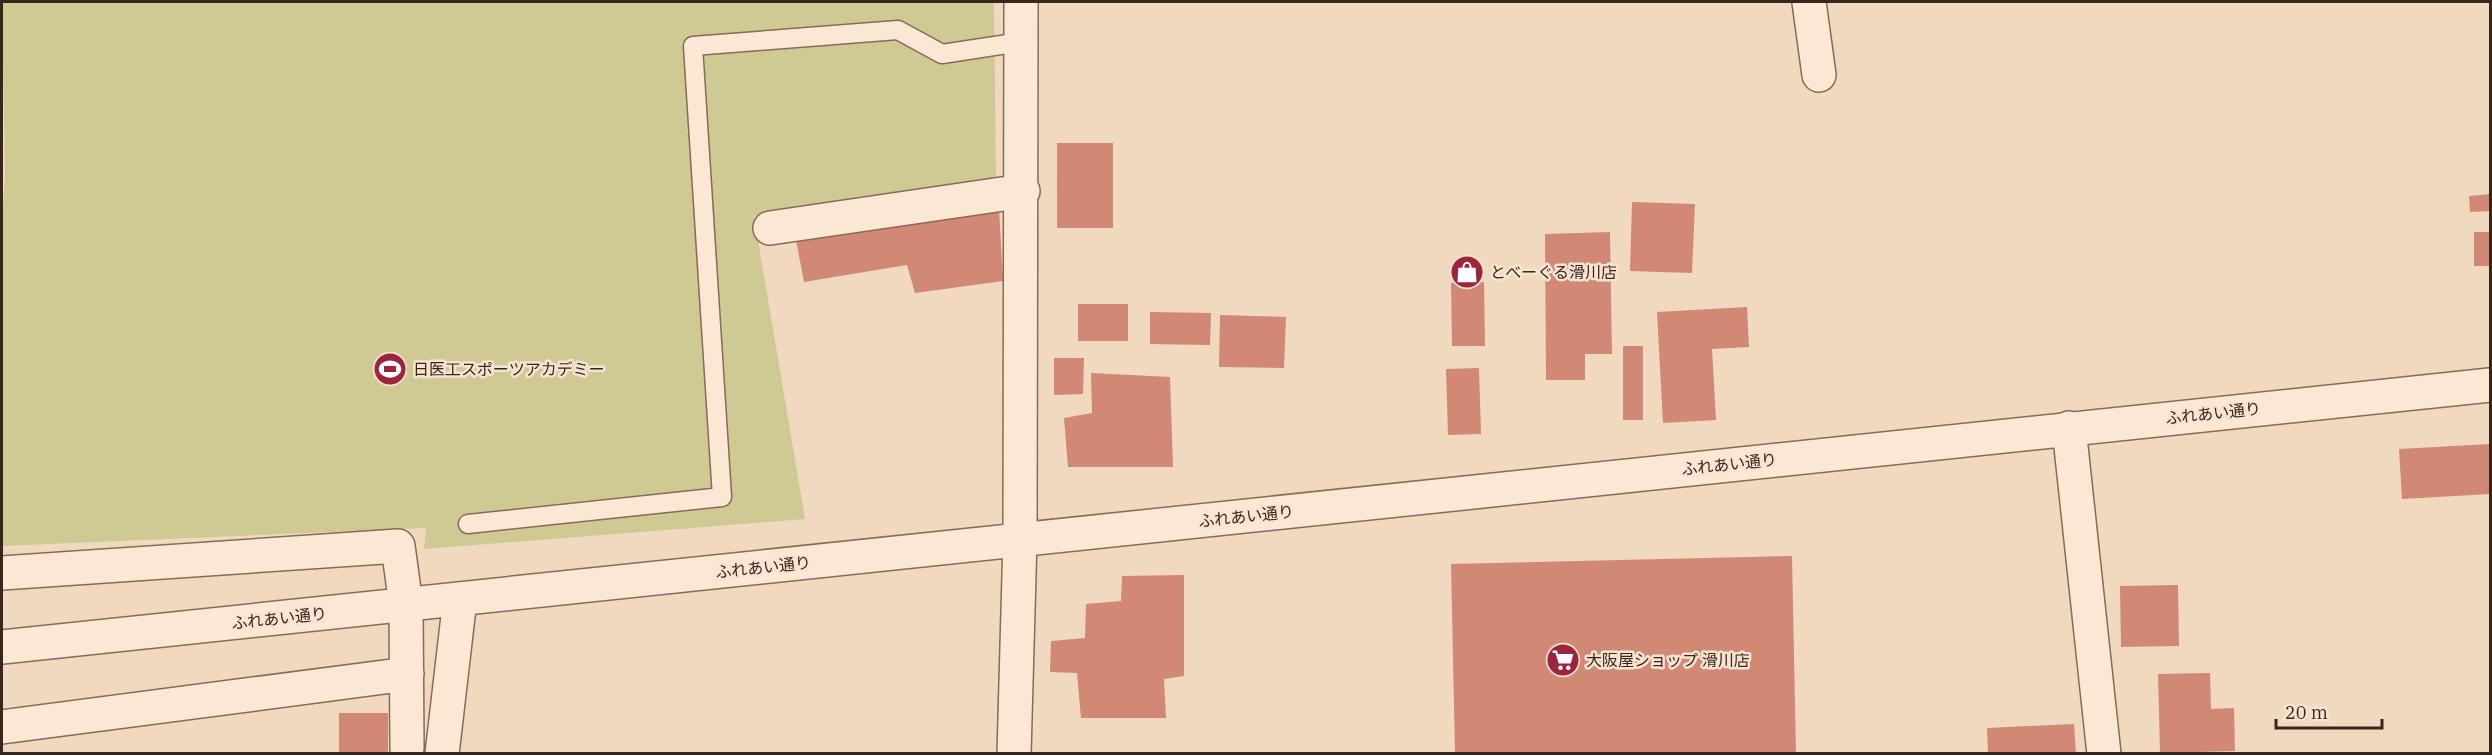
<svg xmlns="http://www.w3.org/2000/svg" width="2492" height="755" font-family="'IBM Plex Serif','Noto Sans JP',serif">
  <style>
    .green { fill: #cfca94 }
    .building { fill: #d18874 }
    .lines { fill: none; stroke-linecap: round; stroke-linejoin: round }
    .service-casing { stroke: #8b6857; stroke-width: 21 }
    .minor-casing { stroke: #8b6857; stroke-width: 36 }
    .tertiary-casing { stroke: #8b6857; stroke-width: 36 }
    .service { stroke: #fbe8d4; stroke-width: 18 }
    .minor { stroke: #fbe8d4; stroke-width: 33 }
    .tertiary { stroke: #fbe8d4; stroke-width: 33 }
    .labels { text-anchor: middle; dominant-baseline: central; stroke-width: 5; stroke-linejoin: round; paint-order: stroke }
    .poi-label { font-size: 16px; fill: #3a251c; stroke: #f7e4d0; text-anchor: start }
    .street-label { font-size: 16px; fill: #3a251c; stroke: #f7e4d0 }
  </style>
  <rect width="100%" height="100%" fill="#f1d9c0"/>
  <!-- green -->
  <path class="green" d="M 2,2 L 994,2 L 996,177 L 754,216 L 805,519 L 424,549 L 426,528 L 2,546 L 2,220 L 5,177 Z"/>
  <!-- building -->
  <path class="building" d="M 1057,143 L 1113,143 L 1113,228 L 1057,228 Z
    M 2490,194 L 2490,211 L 2470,212 L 2469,196 Z
    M 1632,202 L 1695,204 L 1692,273 L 1630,271 Z
    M 999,208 L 1003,281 L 915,293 L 907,265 L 804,282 L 796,240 Z
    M 1610,232 L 1612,354 L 1585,354 L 1585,380 L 1546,380 L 1545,234 Z
    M 2474,232 L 2490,232 L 2490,266 L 2474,266 Z
    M 1484,282 L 1485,346 L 1452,346 L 1451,283 Z
    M 1078,304 L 1128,304 L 1128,341 L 1078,341 Z
    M 1747,307 L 1749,347 L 1712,349 L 1716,420 L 1663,423 L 1657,312 Z
    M 1150,312 L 1211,313 L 1210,345 L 1150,344 Z
    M 1220,315 L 1286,317 L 1284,368 L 1219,367 Z
    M 1623,346 L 1643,346 L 1643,420 L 1623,420 Z
    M 1054,358 L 1084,358 L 1083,394 L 1054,395 Z
    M 1479,368 L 1481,434 L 1448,435 L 1446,369 Z
    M 1091,373 L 1170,377 L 1173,467 L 1068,467 L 1064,418 L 1092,413 Z
    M 2490,444 L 2490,494 L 2402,499 L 2399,449 Z
    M 1792,556 L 1796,754 L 1455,754 L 1451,564 Z
    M 1184,575 L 1184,676 L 1164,679 L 1166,718 L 1081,718 L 1077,673 L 1050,672 L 1051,641 L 1085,638 L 1086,604 L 1121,601 L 1122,576 Z
    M 2178,585 L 2179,646 L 2121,647 L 2120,586 Z
    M 2210,673 L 2211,709 L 2234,708 L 2235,751 L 2160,753 L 2158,674 Z
    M 339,713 L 388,713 L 388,754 L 339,754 Z
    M 2074,724 L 2076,754 L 1988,754 L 1987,728 Z"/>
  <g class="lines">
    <!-- service casing -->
    <g class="service-casing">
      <path id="service" d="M 468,524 L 722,497 L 693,46 L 898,30 L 942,54 L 1020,42"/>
    </g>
    <!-- minor casing -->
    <g class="minor-casing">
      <path id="minor" d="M 1809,2 L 1819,75
        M 770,228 L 1023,191
        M 2069,428 L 2104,754
        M 1020,539 L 1021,2
        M 2,573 L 398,546 L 406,605 L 407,748
        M 2,727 L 407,674
        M 442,754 L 460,599"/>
    </g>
    <!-- tertiary casing -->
    <g class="tertiary-casing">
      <path id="tertiary" d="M 2,647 L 2490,385
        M 1014,754 L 1020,539"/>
    </g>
    <!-- service -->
    <use href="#service" class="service"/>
    <!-- minor -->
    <use href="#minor" class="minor"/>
    <!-- tertiary -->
    <use href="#tertiary" class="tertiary"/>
  </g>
  <!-- icons -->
  <defs>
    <g id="shop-disc" transform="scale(1.725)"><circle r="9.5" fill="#9e233d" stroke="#f7e4d0"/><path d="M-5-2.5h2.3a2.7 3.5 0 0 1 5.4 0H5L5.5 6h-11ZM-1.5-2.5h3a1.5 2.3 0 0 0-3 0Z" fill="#fff"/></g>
    <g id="stadium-disc" transform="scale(1.725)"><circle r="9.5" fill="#9e233d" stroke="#f7e4d0"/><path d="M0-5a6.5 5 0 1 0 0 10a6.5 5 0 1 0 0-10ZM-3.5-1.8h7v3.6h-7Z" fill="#fff"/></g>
    <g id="supermarket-disc" transform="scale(1.725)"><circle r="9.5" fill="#9e233d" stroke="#f7e4d0"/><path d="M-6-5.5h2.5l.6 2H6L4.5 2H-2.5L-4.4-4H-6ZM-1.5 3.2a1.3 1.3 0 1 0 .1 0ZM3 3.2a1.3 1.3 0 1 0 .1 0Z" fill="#fff"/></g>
  </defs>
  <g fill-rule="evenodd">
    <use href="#shop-disc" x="1467" y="272"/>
    <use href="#stadium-disc" x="390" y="369"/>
    <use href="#supermarket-disc" x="1563" y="660"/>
  </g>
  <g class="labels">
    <!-- poi labels -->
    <g class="poi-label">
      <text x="1490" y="272">とべーぐる滑川店</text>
      <text x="413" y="369">日医工スポーツアカデミー</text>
      <text x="1586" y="660">大阪屋ショップ 滑川店</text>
    </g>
    <!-- street labels -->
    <g class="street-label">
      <text transform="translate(2213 413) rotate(-6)">ふれあい通り</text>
      <text transform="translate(1729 464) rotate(-6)">ふれあい通り</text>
      <text transform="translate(1246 516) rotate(-6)">ふれあい通り</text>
      <text transform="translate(763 567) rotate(-6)">ふれあい通り</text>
      <text transform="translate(279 618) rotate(-6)">ふれあい通り</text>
    </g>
  </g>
  <!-- border -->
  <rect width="2492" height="755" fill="none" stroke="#3a251c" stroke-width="6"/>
  <!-- scale -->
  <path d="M2276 719v9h106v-9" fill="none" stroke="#3a251c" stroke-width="3"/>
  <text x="2285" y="719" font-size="18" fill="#3a251c" stroke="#f7e4d0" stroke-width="4.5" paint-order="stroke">20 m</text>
</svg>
